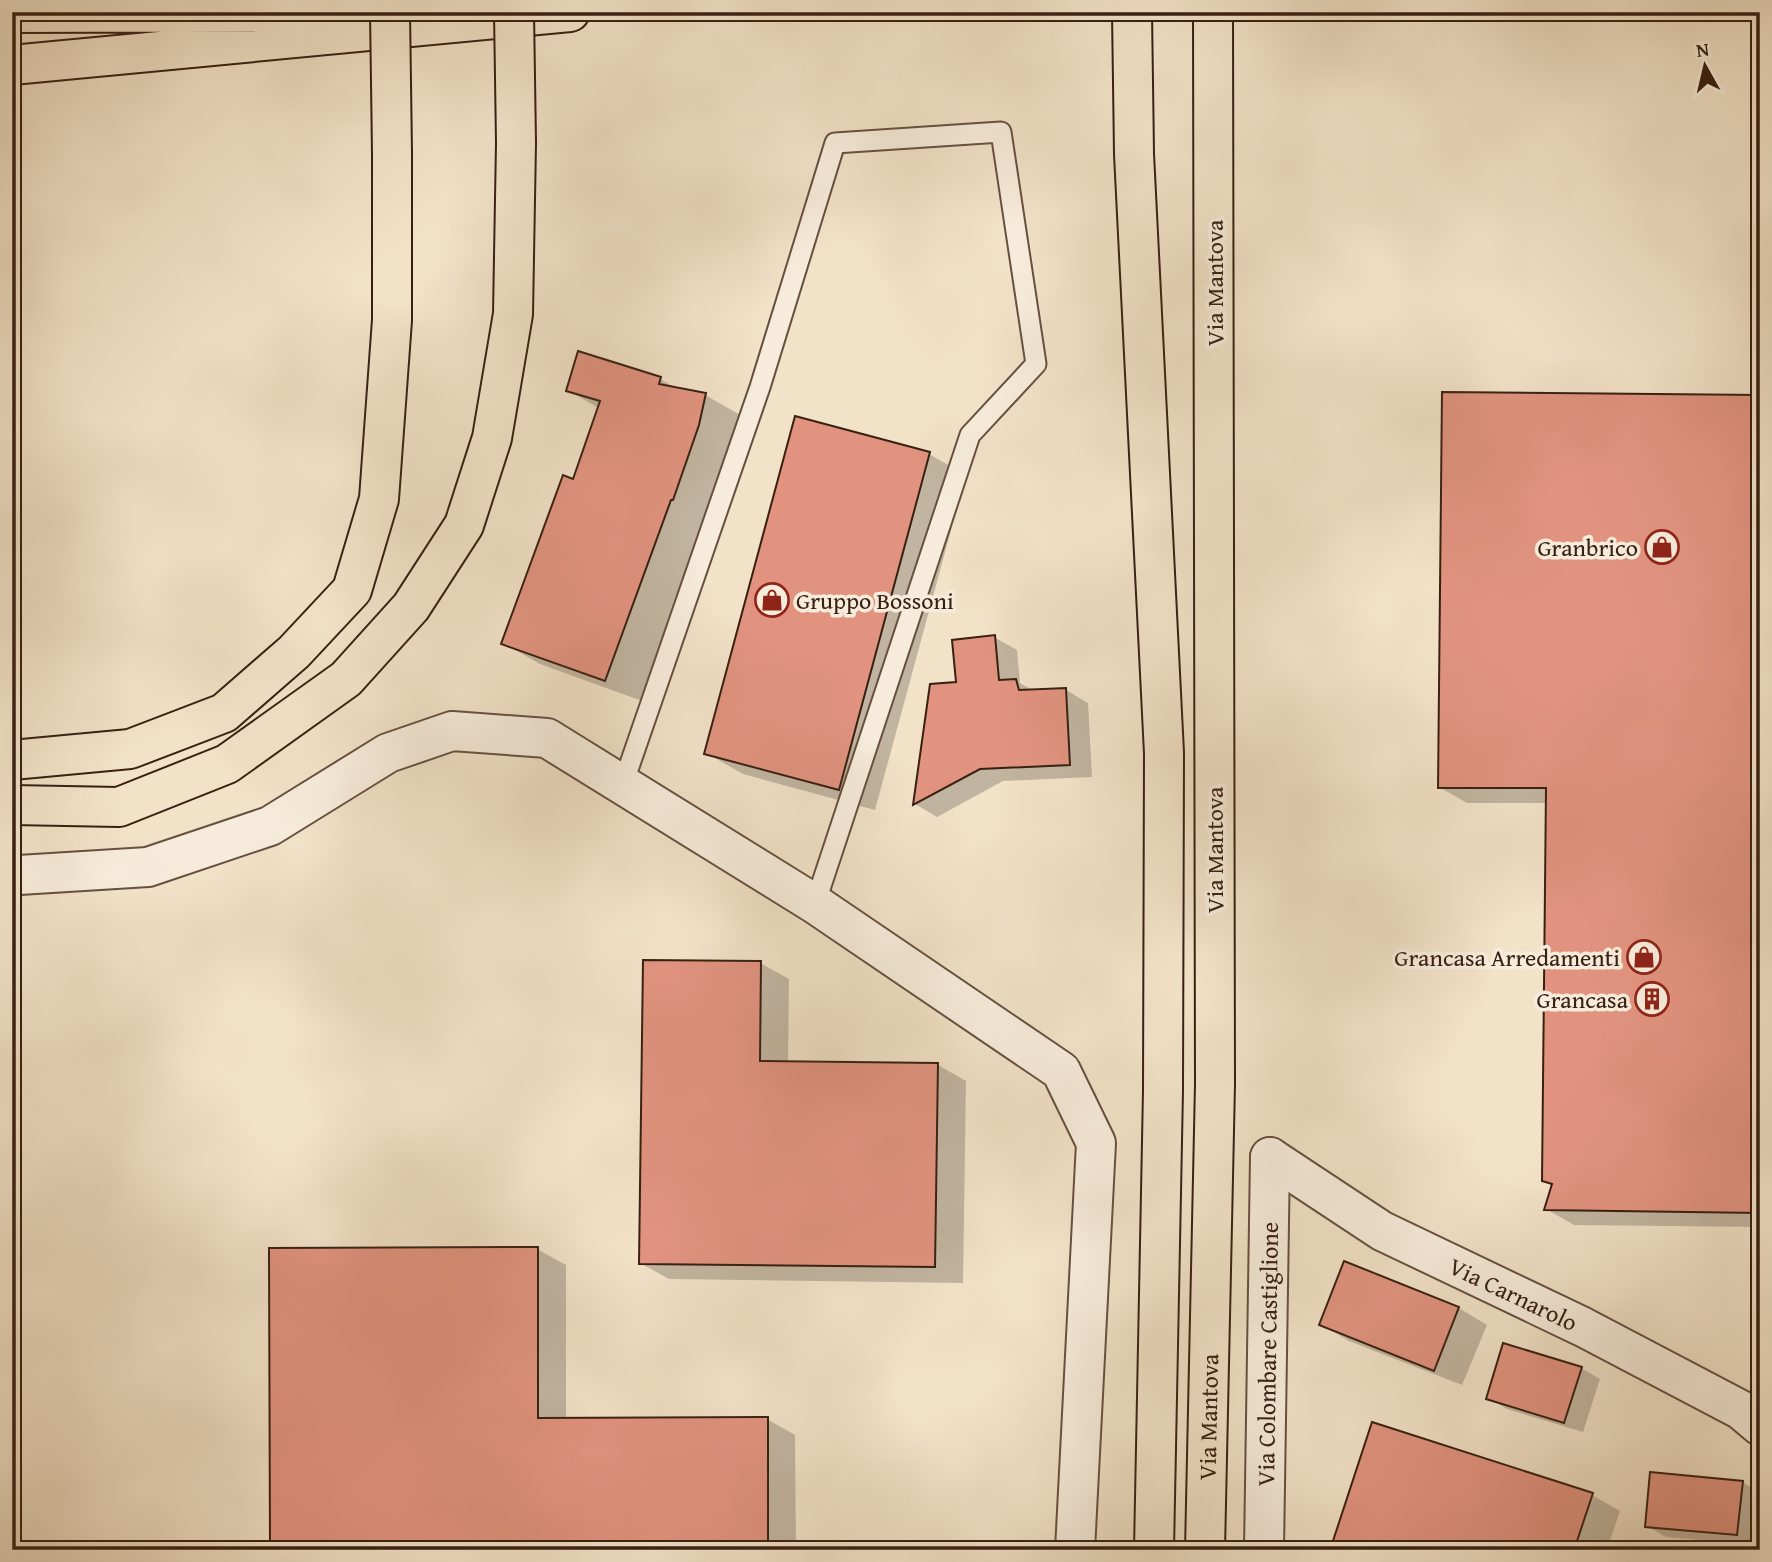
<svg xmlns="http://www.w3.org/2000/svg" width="1772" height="1562" font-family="'Gentium Book Plus',serif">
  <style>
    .shadow { fill: #0003 }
    .building { fill: #e1937f; stroke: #382012; stroke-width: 2 }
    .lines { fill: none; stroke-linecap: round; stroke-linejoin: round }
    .service-casing { stroke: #665040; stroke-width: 23 }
    .minor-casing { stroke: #665040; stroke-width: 42 }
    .trunk-casing { stroke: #382012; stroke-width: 42 }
    .motorway-casing { stroke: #382012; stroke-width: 42 }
    .service { stroke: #f7ecdb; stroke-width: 19 }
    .minor { stroke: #f7ecdb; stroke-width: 38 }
    .trunk { stroke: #f2e2c8; stroke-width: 38 }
    .motorway { stroke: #f2e2c8; stroke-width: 38 }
    .motorway-bridge-casing { stroke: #382012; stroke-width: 42; stroke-linecap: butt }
    .motorway-bridge { stroke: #f2e2c8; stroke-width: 38 }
    .labels { text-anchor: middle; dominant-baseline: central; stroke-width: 7; stroke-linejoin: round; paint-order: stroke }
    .street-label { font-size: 24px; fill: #382012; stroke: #f7ecdb }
    .poi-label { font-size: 24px; fill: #382012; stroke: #f7ecdb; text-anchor: end }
  </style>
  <rect width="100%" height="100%" fill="#f2e2c8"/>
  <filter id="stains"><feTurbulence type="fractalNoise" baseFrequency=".00286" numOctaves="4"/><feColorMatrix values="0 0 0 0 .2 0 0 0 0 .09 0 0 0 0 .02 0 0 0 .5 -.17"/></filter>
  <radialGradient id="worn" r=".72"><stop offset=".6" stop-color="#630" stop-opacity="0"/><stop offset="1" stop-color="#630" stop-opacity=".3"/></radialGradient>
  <!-- shadow -->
  <path class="shadow" d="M 660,379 L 679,390 L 705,395 L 742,416 L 642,701 L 540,664 L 503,643 L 574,481 L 600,409 L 568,390 Z
    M 1760,397 L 1760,1227 L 1574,1225 L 1546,1209 L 1554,1186 L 1543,1180 L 1548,803 L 1467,803 L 1439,787 Z
    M 929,454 L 966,475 L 875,810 L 743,774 L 706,753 Z
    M 994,637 L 1017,650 L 1020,683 L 1034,691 L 1066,690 L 1088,703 L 1092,777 L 1003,781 L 937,817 L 915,804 L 958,684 Z
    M 760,963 L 789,979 L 788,1063 L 938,1065 L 966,1081 L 963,1283 L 669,1279 L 640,1263 Z
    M 537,1249 L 566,1265 L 566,1420 L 767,1419 L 795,1435 L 796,1550 L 271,1550 Z
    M 1345,1264 L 1459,1308 L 1487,1325 L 1462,1385 L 1349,1341 L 1321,1324 Z
    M 1581,1368 L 1600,1379 L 1583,1432 L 1507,1409 L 1488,1398 Z
    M 1742,1482 L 1760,1492 L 1756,1545 L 1666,1537 L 1647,1526 Z
    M 1592,1495 L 1620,1511 L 1607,1550 L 1332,1550 Z"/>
  <!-- building -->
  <path class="building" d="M 578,351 L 661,377 L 659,384 L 706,393 L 699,425 L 673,500 L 671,500 L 605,681 L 501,644 L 563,475 L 573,479 L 600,401 L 566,391 Z
    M 1442,392 L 1760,395 L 1760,1213 L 1544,1210 L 1552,1184 L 1542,1181 L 1546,788 L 1438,788 Z
    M 795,416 L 930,452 L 839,790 L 704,754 Z
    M 995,635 L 999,680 L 1016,679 L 1019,690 L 1066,688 L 1070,765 L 980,769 L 913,805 L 930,684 L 956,682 L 952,640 Z
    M 643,960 L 761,961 L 760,1061 L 938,1063 L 935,1267 L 639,1264 Z
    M 538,1247 L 538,1418 L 768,1417 L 768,1550 L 270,1550 L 269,1248 Z
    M 1344,1261 L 1459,1307 L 1434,1371 L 1319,1325 Z
    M 1503,1343 L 1582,1367 L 1564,1423 L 1486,1399 Z
    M 1372,1422 L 1593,1493 L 1574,1550 L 1330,1550 Z
    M 1650,1472 L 1743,1481 L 1737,1535 L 1645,1527 Z"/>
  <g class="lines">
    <!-- service casing -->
    <g class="service-casing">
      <path id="service" d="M 623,784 L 760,387 L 835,143 L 1001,132 L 1036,364 L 970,435 L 815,904"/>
    </g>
    <!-- minor casing -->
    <g class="minor-casing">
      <g id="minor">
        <path d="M 12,873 L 19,875 L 148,867 L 270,826 L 388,753 L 452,731 L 547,738 L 815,904 L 1061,1071 L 1096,1143 L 1075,1550"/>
        <path id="s1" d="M 1270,1157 L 1382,1231 L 1583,1327 L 1741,1410 L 1760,1426"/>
        <path id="s2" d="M 1264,1550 L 1270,1157"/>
      </g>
    </g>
    <!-- trunk casing -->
    <g class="trunk-casing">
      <g id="trunk">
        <path d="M 1132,12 L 1134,154 L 1164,753 L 1163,1090 L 1154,1550"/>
        <path id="s3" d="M 1205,1550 L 1215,1084 L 1213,12"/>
      </g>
    </g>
    <!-- motorway casing -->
    <g class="motorway-casing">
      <path id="motorway" d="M 12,13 L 332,12
        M 12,65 L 570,12
        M 12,760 L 130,749 L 224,713 L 294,652 L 352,590 L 379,499 L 392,320 L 392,154
        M 12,805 L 119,807 L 227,764 L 346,679 L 411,607 L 464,525 L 492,438 L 513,314 L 516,143"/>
    </g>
    <!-- service -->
    <use href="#service" class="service"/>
    <!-- minor -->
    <use href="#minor" class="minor"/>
    <!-- trunk -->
    <use href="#trunk" class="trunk"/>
    <!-- motorway -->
    <use href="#motorway" class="motorway"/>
    <!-- motorway-bridge casing -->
    <g class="motorway-bridge-casing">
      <path id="motorway-bridge" d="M 390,12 L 392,154
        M 514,12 L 516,143"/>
    </g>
    <!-- motorway-bridge -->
    <use href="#motorway-bridge" class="motorway-bridge"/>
  </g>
  <!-- icons -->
  <defs>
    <g id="shop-ring" transform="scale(1.75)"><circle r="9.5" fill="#f7ecdb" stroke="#8f2418" stroke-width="1.5"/><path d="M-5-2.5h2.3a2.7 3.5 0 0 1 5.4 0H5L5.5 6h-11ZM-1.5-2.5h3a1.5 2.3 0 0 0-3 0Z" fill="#8f2418"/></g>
    <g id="building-ring" transform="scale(1.75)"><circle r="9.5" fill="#f7ecdb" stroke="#8f2418" stroke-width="1.5"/><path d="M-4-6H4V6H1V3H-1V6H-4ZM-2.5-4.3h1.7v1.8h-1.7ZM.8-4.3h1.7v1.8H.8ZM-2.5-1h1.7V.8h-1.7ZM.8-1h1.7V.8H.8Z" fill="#8f2418"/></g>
  </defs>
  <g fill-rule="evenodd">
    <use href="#shop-ring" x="1662" y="547"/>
    <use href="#shop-ring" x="772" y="600"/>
    <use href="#shop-ring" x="1644" y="957"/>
    <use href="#building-ring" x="1652" y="999"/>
  </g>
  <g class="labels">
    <!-- street labels -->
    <g class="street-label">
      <text transform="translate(1214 283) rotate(-90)">Via Mantova</text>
      <text transform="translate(1214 850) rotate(-90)">Via Mantova</text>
      <text stroke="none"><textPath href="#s1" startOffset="280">Via Carnarolo</textPath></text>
      <text stroke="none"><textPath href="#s2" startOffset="196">Via Colombare Castiglione</textPath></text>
      <text stroke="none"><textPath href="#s3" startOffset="133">Via Mantova</textPath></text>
    </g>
    <!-- poi labels -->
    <g class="poi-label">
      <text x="1638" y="547">Granbrico</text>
      <text x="796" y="600" text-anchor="start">Gruppo Bossoni</text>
      <text x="1620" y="957">Grancasa Arredamenti</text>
      <text x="1628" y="999">Grancasa</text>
    </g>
  </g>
  <!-- margin -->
  <rect width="1772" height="1562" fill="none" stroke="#f2e2c8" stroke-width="42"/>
  <rect x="14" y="14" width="1744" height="1534" fill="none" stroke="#382012" stroke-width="3.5"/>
  <rect x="21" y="21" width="1730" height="1520" fill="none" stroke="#382012" stroke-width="2"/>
  <!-- north arrow -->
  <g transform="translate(1705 66) rotate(352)" stroke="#f7ecdb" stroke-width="5" paint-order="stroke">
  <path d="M0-5L12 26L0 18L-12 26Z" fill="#382012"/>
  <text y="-10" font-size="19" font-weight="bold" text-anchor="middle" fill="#382012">N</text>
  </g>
  <rect width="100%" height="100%" filter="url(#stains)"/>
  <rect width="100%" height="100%" fill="url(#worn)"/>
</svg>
